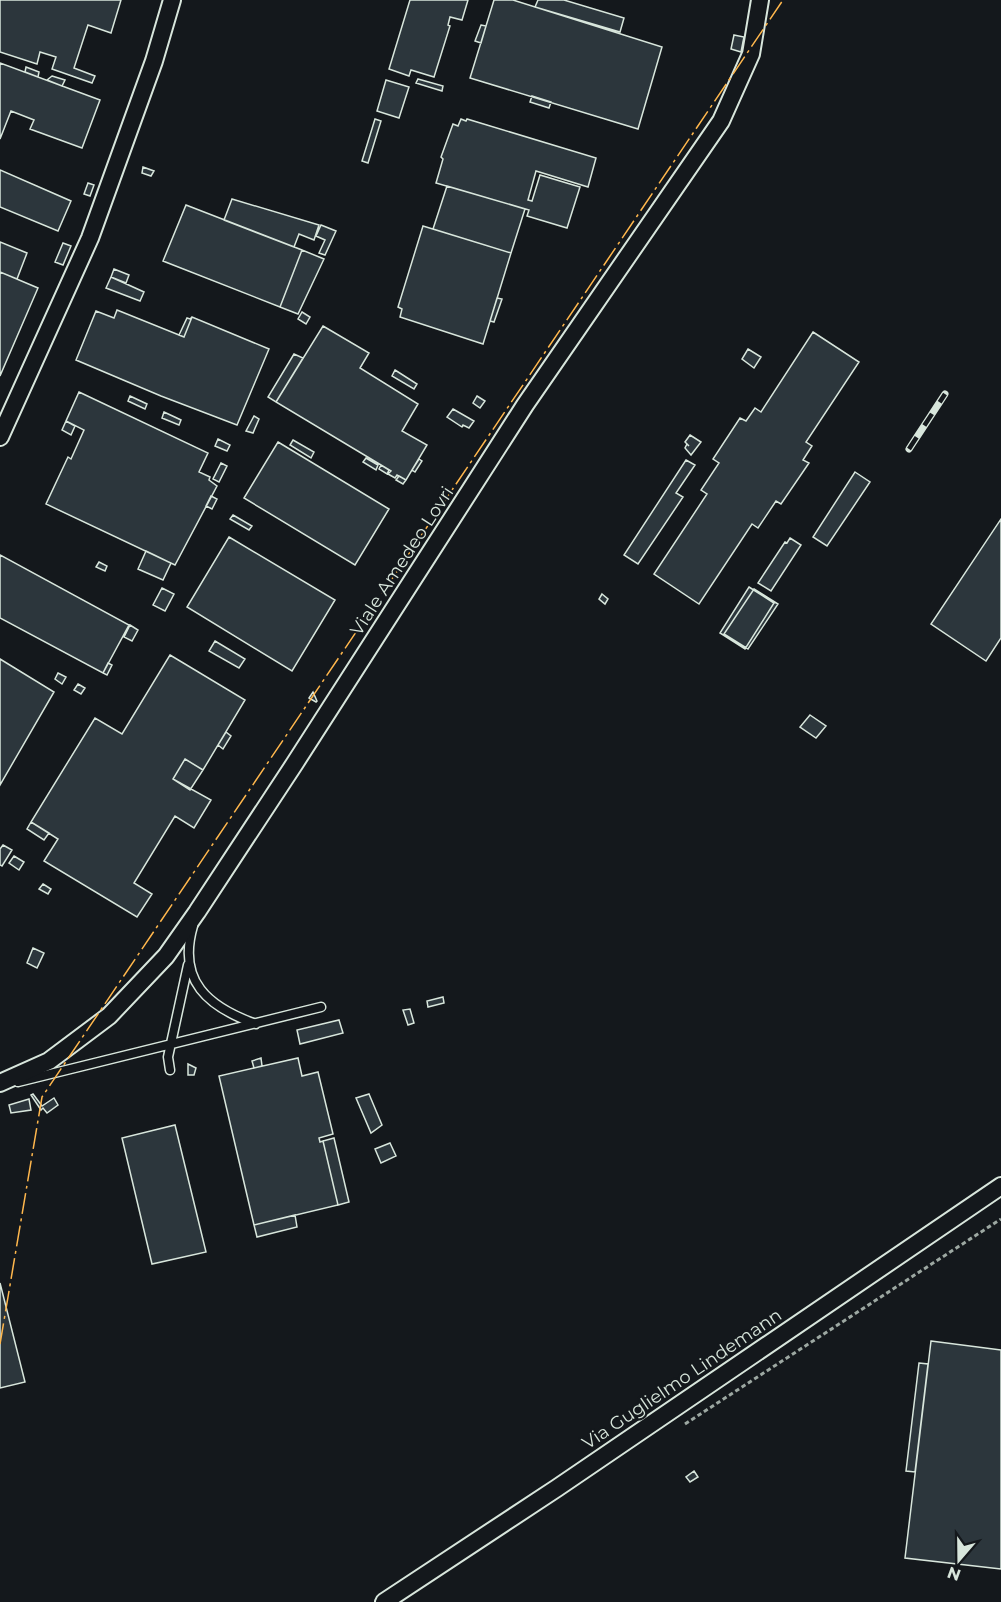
<svg xmlns="http://www.w3.org/2000/svg" width="1001" height="1602" font-family="Montserrat,sans-serif">
  <style>
    .building { fill: #2c363c; stroke: #d8e6dc; stroke-width: 1.5 }
    .lines { fill: none; stroke-linecap: round; stroke-linejoin: round }
    .lane-casing { stroke: #d8e6dc; stroke-width: 11 }
    .street-casing { stroke: #d8e6dc; stroke-width: 20 }
    .path { stroke: #9da8a2; stroke-width: 3; stroke-dasharray: 4.5 3; stroke-linecap: butt }
    .lane { stroke: #14181c; stroke-width: 8 }
    .street { stroke: #14181c; stroke-width: 16 }
    .rail-casing { stroke: #d8e6dc; stroke-width: 7 }
    .rail { stroke: #14181c; stroke-width: 4.5; stroke-dasharray: 14; stroke-linecap: butt }
    .power { stroke: #ffb74d; stroke-width: 1.5; stroke-dasharray: 21 4.5 3 4.5; stroke-linecap: butt }
    .labels { text-anchor: middle; dominant-baseline: central; stroke-width: 4.5; stroke-linejoin: round; paint-order: stroke }
    .street-label { font-size: 18px; fill: #d8e6dc; stroke: #14181c }
  </style>
  <rect width="100%" height="100%" fill="#14181c"/>
  <!-- building -->
  <path class="building" d="M 0,0 L 121,0 L 111,33 L 88,25 L 74,68 L 95,76 L 92,83 L 52,69 L 56,57 L 40,52 L 37,64 L 0,52 Z
    M 410,0 L 468,0 L 462,20 L 450,17 L 448,25 L 450,26 L 434,77 L 411,70 L 409,76 L 389,69 Z
    M 494,0 L 513,0 L 662,47 L 638,129 L 470,78 Z
    M 538,0 L 564,0 L 624,18 L 620,32 L 535,7 Z
    M 481,25 L 486,26 L 481,43 L 475,41 Z
    M 734,35 L 744,37 L 741,52 L 731,49 Z
    M 0,63 L 100,100 L 82,148 L 30,129 L 34,120 L 11,111 L 0,139 Z
    M 26,67 L 39,72 L 38,77 L 25,72 Z
    M 52,76 L 65,80 L 62,86 L 47,80 Z
    M 418,79 L 443,86 L 442,91 L 416,83 Z
    M 386,80 L 409,87 L 399,118 L 377,111 Z
    M 532,96 L 551,102 L 549,108 L 530,102 Z
    M 375,119 L 381,121 L 368,163 L 362,161 Z
    M 461,119 L 466,121 L 467,119 L 596,158 L 588,187 L 536,171 L 528,200 L 532,201 L 540,175 L 580,187 L 567,228 L 527,216 L 529,210 L 436,183 L 443,159 L 441,157 L 453,124 L 458,126 Z
    M 143,167 L 154,171 L 151,176 L 142,173 Z
    M 0,170 L 71,201 L 58,231 L 0,207 Z
    M 88,183 L 94,185 L 90,196 L 84,194 Z
    M 447,186 L 525,209 L 511,253 L 433,229 Z
    M 232,199 L 319,225 L 314,240 L 299,234 L 294,247 L 224,220 Z
    M 186,205 L 302,250 L 280,307 L 163,261 Z
    M 321,225 L 336,231 L 325,255 L 319,253 L 325,240 L 316,236 Z
    M 423,226 L 511,253 L 483,344 L 400,317 L 402,309 L 398,307 Z
    M 0,242 L 27,253 L 17,279 L 0,272 Z
    M 63,243 L 71,246 L 63,265 L 55,262 Z
    M 302,250 L 324,259 L 298,314 L 280,307 Z
    M 114,269 L 129,275 L 126,283 L 111,277 Z
    M 0,272 L 38,288 L 0,376 Z
    M 111,277 L 144,292 L 140,301 L 106,288 Z
    M 497,298 L 502,299 L 494,322 L 490,321 Z
    M 117,310 L 184,337 L 192,317 L 269,349 L 237,425 L 161,396 L 76,360 L 96,311 L 114,318 Z
    M 302,312 L 310,317 L 306,324 L 298,319 Z
    M 192,317 L 184,337 L 179,335 L 187,318 L 190,319 Z
    M 323,326 L 369,353 L 360,368 L 418,404 L 402,431 L 427,445 L 406,480 L 397,475 L 395,478 L 388,474 L 391,471 L 276,402 Z
    M 813,332 L 859,362 L 806,442 L 812,446 L 803,460 L 809,463 L 781,504 L 776,501 L 758,528 L 752,524 L 699,604 L 654,574 L 707,494 L 701,490 L 719,463 L 713,459 L 740,418 L 746,421 L 755,408 L 761,412 Z
    M 748,349 L 761,357 L 754,368 L 742,359 Z
    M 294,354 L 303,358 L 276,402 L 268,397 Z
    M 395,370 L 417,384 L 414,389 L 392,376 Z
    M 79,392 L 208,453 L 199,472 L 210,477 L 209,480 L 217,486 L 175,565 L 46,504 L 68,457 L 71,459 L 84,430 L 66,421 Z
    M 130,396 L 147,404 L 145,409 L 128,401 Z
    M 477,396 L 485,401 L 480,408 L 473,403 Z
    M 453,409 L 474,421 L 469,428 L 463,425 L 462,427 L 447,417 Z
    M 164,412 L 181,420 L 179,425 L 162,418 Z
    M 254,416 L 259,419 L 253,433 L 246,431 Z
    M 66,421 L 75,426 L 71,435 L 62,430 Z
    M 690,435 L 701,442 L 691,455 L 685,448 L 687,444 L 689,446 L 685,442 Z
    M 218,439 L 230,445 L 227,451 L 215,446 Z
    M 293,440 L 314,452 L 311,458 L 290,445 Z
    M 278,442 L 389,509 L 355,565 L 244,498 Z
    M 366,458 L 378,465 L 376,470 L 363,462 Z
    M 419,459 L 422,461 L 415,472 L 412,470 Z
    M 686,460 L 695,465 L 676,493 L 683,497 L 638,564 L 624,555 Z
    M 221,463 L 227,466 L 219,482 L 213,479 Z
    M 381,465 L 389,470 L 387,474 L 379,469 Z
    M 855,472 L 870,482 L 827,546 L 813,537 Z
    M 399,476 L 406,480 L 403,484 L 396,480 Z
    M 211,496 L 217,499 L 212,509 L 206,506 Z
    M 233,515 L 252,526 L 249,530 L 230,519 Z
    M 1001,519 L 1001,638 L 986,661 L 931,624 Z
    M 229,537 L 335,600 L 292,671 L 187,607 Z
    M 790,538 L 801,545 L 771,591 L 758,583 L 785,542 L 787,543 Z
    M 146,551 L 171,563 L 163,580 L 138,569 Z
    M 0,555 L 129,625 L 103,673 L 0,618 Z
    M 99,562 L 107,566 L 105,571 L 96,567 Z
    M 749,587 L 774,603 L 745,649 L 720,633 Z
    M 162,588 L 174,594 L 165,611 L 153,605 Z
    M 754,589 L 778,604 L 748,649 L 724,634 Z
    M 602,594 L 608,599 L 605,604 L 599,599 Z
    M 130,625 L 138,630 L 132,641 L 124,637 Z
    M 215,641 L 245,659 L 239,668 L 209,651 Z
    M 170,655 L 245,700 L 203,770 L 185,759 L 173,779 L 211,800 L 194,828 L 175,816 L 134,883 L 152,894 L 137,917 L 44,861 L 58,839 L 31,822 L 95,718 L 122,734 Z
    M 0,659 L 54,692 L 0,785 Z
    M 108,663 L 112,665 L 107,675 L 103,673 Z
    M 58,673 L 66,677 L 62,684 L 55,679 Z
    M 78,684 L 85,688 L 81,694 L 74,690 Z
    M 313,692 L 317,701 L 316,702 L 309,698 Z
    M 810,715 L 826,726 L 816,738 L 800,727 Z
    M 226,732 L 231,736 L 223,749 L 218,745 Z
    M 185,759 L 203,770 L 190,790 L 173,779 Z
    M 31,822 L 49,833 L 44,840 L 27,829 Z
    M 3,845 L 12,850 L 2,866 L 0,865 L 0,849 Z
    M 14,856 L 24,862 L 19,870 L 9,863 Z
    M 43,884 L 51,889 L 48,894 L 39,889 Z
    M 33,948 L 44,953 L 37,968 L 27,963 Z
    M 443,997 L 444,1003 L 428,1007 L 427,1001 Z
    M 410,1009 L 414,1023 L 408,1025 L 403,1010 Z
    M 339,1020 L 343,1033 L 300,1044 L 297,1030 Z
    M 261,1058 L 262,1066 L 254,1068 L 252,1061 Z
    M 298,1058 L 302,1076 L 318,1072 L 333,1134 L 319,1138 L 320,1142 L 323,1141 L 338,1205 L 254,1225 L 219,1076 Z
    M 188,1064 L 196,1068 L 194,1075 L 188,1075 Z
    M 33,1094 L 42,1106 L 54,1098 L 58,1105 L 47,1113 L 43,1108 L 41,1110 L 31,1095 Z
    M 369,1094 L 382,1125 L 371,1133 L 356,1098 Z
    M 29,1099 L 31,1110 L 11,1113 L 9,1105 Z
    M 175,1125 L 206,1252 L 152,1264 L 122,1138 Z
    M 334,1138 L 349,1202 L 338,1205 L 323,1141 Z
    M 390,1143 L 396,1156 L 381,1163 L 375,1149 Z
    M 295,1215 L 297,1227 L 257,1237 L 254,1225 Z
    M 0,1283 L 25,1382 L 0,1388 Z
    M 931,1341 L 1001,1350 L 1001,1569 L 905,1558 Z
    M 919,1363 L 928,1364 L 915,1472 L 906,1471 Z
    M 694,1471 L 698,1477 L 690,1482 L 686,1477 Z"/>
  <g class="lines">
    <!-- lane casing -->
    <g class="lane-casing">
      <path id="lane" d="M 193,926 C 177,981 208,1007 256,1024
        M 170,1070 L 168,1057 L 188,965
        M 18,1082 L 321,1007"/>
    </g>
    <!-- street casing -->
    <g class="street-casing">
      <path id="street" d="M 0,437 L 90,238 L 154,61 L 172,0
        M 0,1083 L 49,1061 L 109,1016 L 166,956 L 197,912 L 295,763 L 525,405 L 721,121 L 751,54 L 760,0
        M 384,1602 L 557,1488 L 1001,1186"/>
    </g>
    <!-- path -->
    <path class="path" d="M 685,1424 L 1001,1219"/>
    <!-- lane -->
    <use href="#lane" class="lane"/>
    <!-- street -->
    <use href="#street" class="street"/>
    <!-- rail casing -->
    <g class="rail-casing">
      <path id="rail" d="M 909,449 L 945,394"/>
    </g>
    <!-- rail -->
    <use href="#rail" class="rail"/>
    <!-- power -->
    <path class="power" d="M 0,1344 L 42,1097 L 783,0"/>
  </g>
  <g class="labels">
    <!-- street labels -->
    <g class="street-label">
      <text transform="translate(402 561) rotate(-57)">Viale Amedeo Lovri</text>
      <text transform="translate(682 1379) rotate(-34)">Via Guglielmo Lindemann</text>
    </g>
  </g>
  <!-- north arrow -->
  <g transform="translate(959 1560) rotate(200)" stroke="#14181c" stroke-width="4.5" paint-order="stroke">
  <path d="M0-4.5L10 22L0 15L-10 22Z" fill="#d8e6dc"/>
  <text y="-9" font-size="16" font-weight="bold" text-anchor="middle" fill="#d8e6dc">N</text>
  </g>
</svg>
